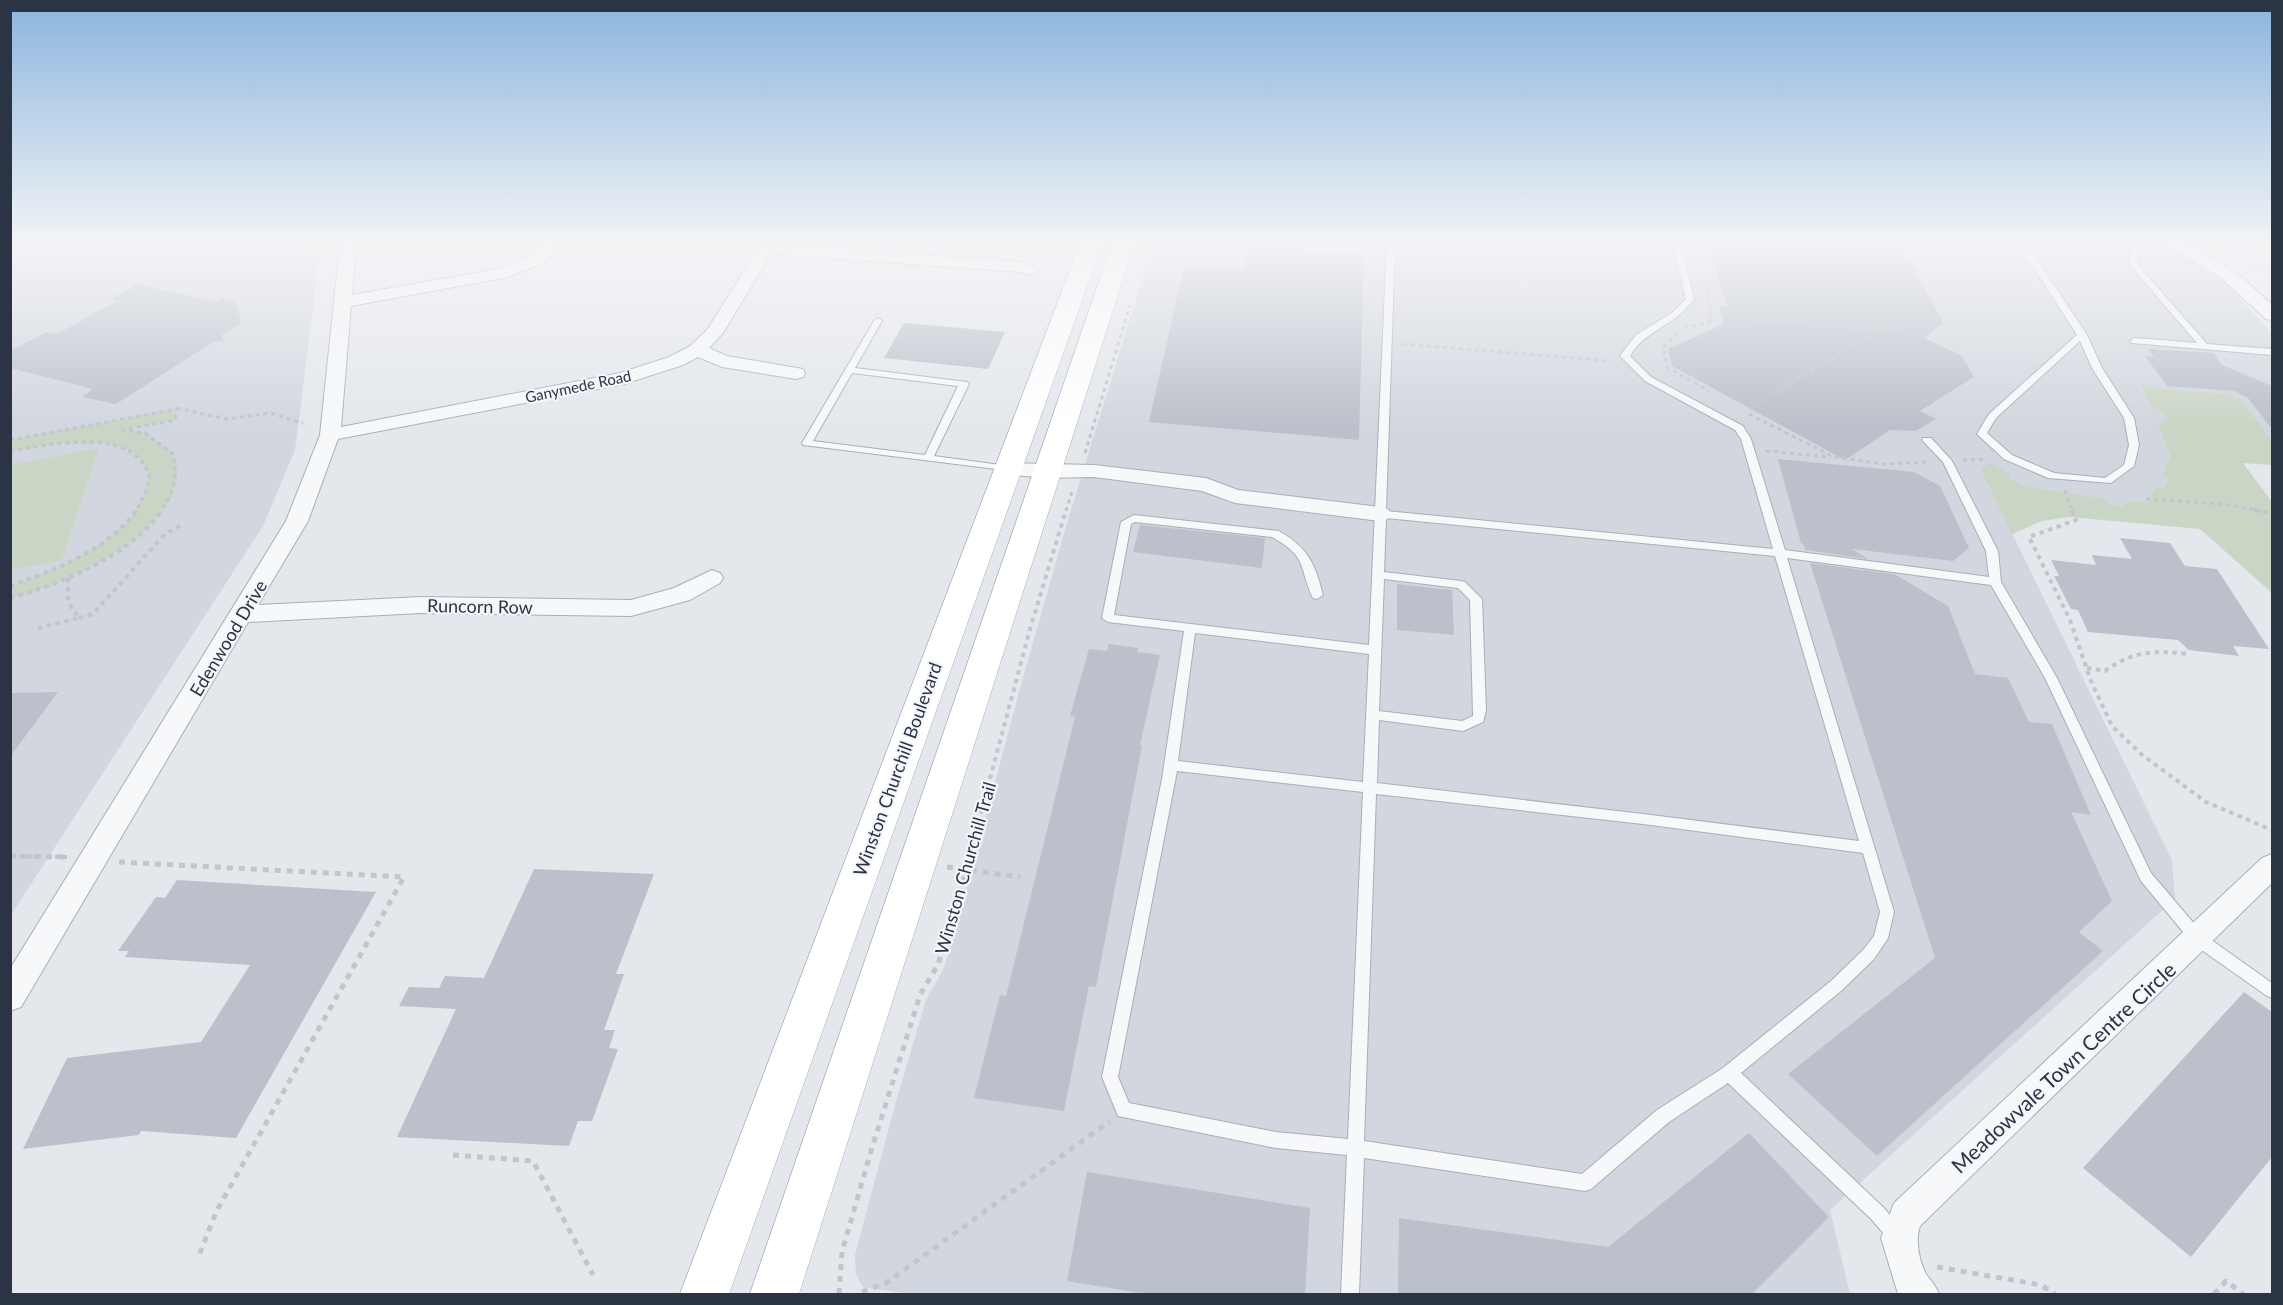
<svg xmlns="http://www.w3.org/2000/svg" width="2283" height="1305" font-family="Lato,sans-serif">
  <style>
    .built { fill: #d2d6de }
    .green { fill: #c9d6c5 }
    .building { fill: #bbc0ca }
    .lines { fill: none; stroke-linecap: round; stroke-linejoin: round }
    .service-casing { stroke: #a9aeb7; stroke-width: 2 }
    .minor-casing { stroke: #a9aeb7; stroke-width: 2 }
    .secondary-casing { stroke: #a9aeb7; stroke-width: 1 }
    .path-far2 { stroke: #c2c5cb; stroke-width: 3; stroke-dasharray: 4 4; stroke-linecap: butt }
    .path-far1 { stroke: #c2c5cb; stroke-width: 4; stroke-dasharray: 4.5 4.5; stroke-linecap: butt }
    .path { stroke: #c2c5cb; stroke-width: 5; stroke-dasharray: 6 6; stroke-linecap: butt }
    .service { fill: #f7f8fa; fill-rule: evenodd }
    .minor { fill: #f7f8fa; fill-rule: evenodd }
    .secondary { fill: #fff; fill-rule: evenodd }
    .labels { text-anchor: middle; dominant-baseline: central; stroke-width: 4.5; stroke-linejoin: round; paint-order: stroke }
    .far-street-label { font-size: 15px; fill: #2b3445; stroke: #f4f6f9 }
    .street-label { font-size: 18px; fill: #2b3445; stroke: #f4f6f9 }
    .near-street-label { font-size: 21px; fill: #2b3445; stroke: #f4f6f9 }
  </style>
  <rect width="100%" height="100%" fill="#e4e7ec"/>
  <!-- built -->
  <path class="built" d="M 11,244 L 320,253 L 295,450 L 263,526 L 11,915 Z
    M 1153,244 L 2156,244 L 2187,257 L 2223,280 L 2272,334 L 2272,441 L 2242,400 L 2161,389 L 2140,384 L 2150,406 L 2163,412 L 2166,421 L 2158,426 L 2170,456 L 2161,474 L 2169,479 L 2163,489 L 2155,487 L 2148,503 L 2127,501 L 2124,507 L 2023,486 L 2009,478 L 1981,470 L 2172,860 L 2175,899 L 1830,1210 L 1850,1294 L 910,1294 L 863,1287 L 856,1274 L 855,1255 L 895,1105 L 926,1000 L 943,970 L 953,941 L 1019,692 L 1067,523 Z"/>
  <!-- green -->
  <path class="green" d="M 2140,383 L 2161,389 L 2227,394 L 2242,400 L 2272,441 L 2272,465 L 2243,463 L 2272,502 L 2272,593 L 2200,529 L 2069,517 L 2042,521 L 2012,534 L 1981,470 L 1989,463 L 2009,473 L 2009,478 L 2023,486 L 2104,499 L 2109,504 L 2124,507 L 2127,501 L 2148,503 L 2155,487 L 2163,489 L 2169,479 L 2161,475 L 2170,456 L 2158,425 L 2166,420 L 2163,412 L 2150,406 Z
    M 177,409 L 175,420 L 125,429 L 145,433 L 173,454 C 174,460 177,467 177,473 C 176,534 61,587 11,598 L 11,586 C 51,572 91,555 123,526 C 136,514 144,499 149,483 C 150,476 148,472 145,466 C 128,428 42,446 11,451 L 11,440 Z
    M 99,448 L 62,560 L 11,570 L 11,465 Z"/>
  <!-- building -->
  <path class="building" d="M 1707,244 L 1903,246 L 1943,323 L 1924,338 L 1962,356 L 1974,377 L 1920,411 L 1936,419 L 1916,431 L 1890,430 L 1845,460 L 1672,366 L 1668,349 L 1724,324 L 1719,306 L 1727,306 Z
    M 1247,245 L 1364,253 L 1359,440 L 1149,422 L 1184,266 L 1243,270 Z
    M 137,284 L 217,302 L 221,298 L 237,303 L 241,323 L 222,335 L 223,340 L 213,342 L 116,404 L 82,397 L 93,389 L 10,368 L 10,351 L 46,332 L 57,334 L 117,301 L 111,299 Z
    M 904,323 L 1005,332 L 988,369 L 884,358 Z
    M 2148,349 L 2213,353 L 2222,365 L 2272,386 L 2272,429 L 2248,398 L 2234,391 L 2167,386 L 2145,356 L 2154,357 Z
    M 1778,459 L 1914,472 L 1940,486 L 1969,548 L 1953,561 L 1852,549 L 1868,559 L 1806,550 L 1803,544 L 1801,543 Z
    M 1140,525 L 1265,538 L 1262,568 L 1133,552 Z
    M 2120,538 L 2170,543 L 2185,566 L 2217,569 L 2269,649 L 2233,646 L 2239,656 L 2189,650 L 2178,640 L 2088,632 L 2078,610 L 2071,609 L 2054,576 L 2059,576 L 2051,560 L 2096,565 L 2092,555 L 2132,559 Z
    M 1810,563 L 1894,574 L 1948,606 L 1975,674 L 2008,678 L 2029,722 L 2052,724 L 2091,815 L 2071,812 L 2112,901 L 2079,932 L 2103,951 L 1877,1156 L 1788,1074 L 1935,958 Z
    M 1397,584 L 1452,590 L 1454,635 L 1397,630 Z
    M 1109,644 L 1138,648 L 1137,652 L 1160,655 L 1140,745 L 1142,746 L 1096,987 L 1089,986 L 1064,1111 L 974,1098 L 1000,995 L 1006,996 L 1075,717 L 1070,716 L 1089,649 L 1107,651 Z
    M 58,692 L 10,757 L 10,693 Z
    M 534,869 L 654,874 L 616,974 L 624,974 L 604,1030 L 615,1030 L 609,1048 L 618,1049 L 592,1121 L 578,1121 L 569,1146 L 397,1137 L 456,1009 L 399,1006 L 409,987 L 439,988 L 445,976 L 484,978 Z
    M 177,880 L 376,892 L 236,1138 L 141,1131 L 139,1135 L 23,1149 L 67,1058 L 201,1042 L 250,965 L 125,957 L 129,951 L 118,951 L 156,897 L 165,898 Z
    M 2244,992 L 2272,1012 L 2272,1157 L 2191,1257 L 2083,1168 Z
    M 1749,1133 L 1829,1217 L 1752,1294 L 1398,1294 L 1399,1218 L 1608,1247 Z
    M 1087,1172 L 1310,1208 L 1305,1294 L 1147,1294 L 1067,1281 Z"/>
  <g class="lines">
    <!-- service casing -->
    <g class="service-casing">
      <path id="service" d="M 1387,244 L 1395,244 L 1386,511 L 1773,549 L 1741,439 L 1735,430 L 1645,381 L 1620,356 L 1636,335 L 1672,313 L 1686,299 L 1673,244 L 1681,244 L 1694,299 C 1676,326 1647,328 1630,356 L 1651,377 L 1743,426 L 1751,439 L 1785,550 L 1989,577 L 1986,551 L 1943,462 L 1922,440 L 1923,438 L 1931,438 L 1952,461 L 1998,551 L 2001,582 L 2057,678 L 2151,873 L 2203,934 L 2272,983 L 2272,998 L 2267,996 L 2193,944 L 2141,881 L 2045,678 L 1991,585 L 1787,558 L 1894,912 L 1888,938 L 1874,959 L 1841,991 L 1741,1073 L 1883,1207 L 1902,1229 L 1905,1235 L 1902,1241 L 1896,1244 L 1890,1241 L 1871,1219 L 1728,1083 L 1669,1122 L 1591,1189 L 1585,1191 L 1364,1158 L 1359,1294 L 1341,1294 L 1347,1155 L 1276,1148 L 1118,1116 L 1102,1077 L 1162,779 L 1184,631 L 1108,622 L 1102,618 L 1121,522 L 1134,515 L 1279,531 C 1308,548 1315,563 1323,595 L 1317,599 L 1313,598 C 1298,566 1309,558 1272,537 L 1135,522 L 1131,524 L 1114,615 L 1369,645 ZM 1386,518 L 1775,556 L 1859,841 L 1643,814 L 1377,783 L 1379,720 L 1463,731 L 1483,722 L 1486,711 L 1482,599 L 1465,582 L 1461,581 L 1384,572 ZM 1384,579 L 1458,588 L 1470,600 L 1473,716 L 1462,721 L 1379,711 ZM 1195,633 L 1369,654 L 1363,782 L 1178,761 ZM 1177,771 L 1363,792 L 1348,1139 L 1276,1132 L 1129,1103 L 1118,1077 ZM 1376,794 L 1643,824 L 1863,853 L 1880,912 L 1874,936 L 1864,949 L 1831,981 L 1723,1068 L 1657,1110 L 1582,1174 L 1364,1141 Z
        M 2019,244 L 2027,244 L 2087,335 L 2102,368 L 2134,418 L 2139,445 L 2134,466 L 2111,483 L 2048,478 L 2004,459 L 1977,434 L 1989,414 L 2077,335 ZM 2080,341 L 2092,368 L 2124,418 L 2129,445 L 2124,465 L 2105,478 L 2054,473 L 2012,455 L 1987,433 L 1996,418 Z
        M 2138,244 L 2147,244 L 2139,252 L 2137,264 L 2207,344 L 2272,349 L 2272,355 L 2132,343 L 2130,341 L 2135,338 L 2197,343 L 2129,264 L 2131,251 Z
        M 878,318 L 882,321 L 855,368 L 967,382 L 969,384 L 934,456 L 1008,466 L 1013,469 L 1012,471 L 803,445 L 802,443 L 874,321 ZM 852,373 L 958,386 L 925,455 L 813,441 Z"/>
    </g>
    <!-- minor casing -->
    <g class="minor-casing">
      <path id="minor" d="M 340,244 L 356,244 L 352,295 L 498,269 L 534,254 L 543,244 L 560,244 L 546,262 L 508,277 L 351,306 L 341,427 L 620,373 L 669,357 L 690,346 L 707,330 L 761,244 L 1024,262 L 1038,270 L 1030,275 L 1020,272 L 771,254 L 723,333 L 709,348 L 727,356 L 803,369 L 805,373 L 803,377 L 796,379 L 722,367 L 698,357 L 683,365 L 624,384 L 338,439 L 308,521 L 258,605 L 421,597 L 631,600 L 674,588 L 712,570 L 720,573 L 723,578 L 720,583 L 690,600 L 631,616 L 421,613 L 248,622 L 21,1007 L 10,1011 L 10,969 L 286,521 L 320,435 Z
        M 2163,244 L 2185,244 L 2206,254 L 2244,279 L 2272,305 L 2272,320 L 2266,319 L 2220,277 Z
        M 1008,463 L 1094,465 L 1206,478 L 1238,490 L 1380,507 L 1388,509 L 1391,514 L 1388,519 L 1380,521 L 1235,503 L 1202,491 L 1094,477 L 1048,478 L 1001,474 L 998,469 L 1001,464 Z
        M 2272,854 L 2272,883 L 1920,1226 C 1915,1240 1919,1260 1926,1274 C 1931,1281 1936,1286 1939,1294 L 1898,1294 L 1881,1238 L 1894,1203 L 2262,858 Z"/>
    </g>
    <!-- secondary casing -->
    <g class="secondary-casing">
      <path id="secondary" d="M 1080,244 L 1102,244 L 729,1294 L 680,1294 Z
        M 1112,244 L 1134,244 L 799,1294 L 750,1294 Z"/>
    </g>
    <!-- path-far2 -->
    <path class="path-far2" d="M 2226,251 L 2272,255
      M 2238,253 L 2252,268 L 2272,269
      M 1044,260 L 1055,259
      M 1732,317 L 1925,333
      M 1684,328 L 1711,321 L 1706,277 L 1696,244
      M 1678,333 L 1663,347 L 1667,367 L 1709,391
      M 1403,344 L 1610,361
      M 177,408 L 226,419 L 270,413 L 303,423
      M 1749,409 L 1879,330
      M 1749,414 L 1834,457 L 1885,464 L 1926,462
      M 10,440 L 177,409 L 175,420 L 123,430 L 145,433 L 173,454 C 178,477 174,492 161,511
      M 10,451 C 49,445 134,425 149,476 L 147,489 L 136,511
      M 1766,451 L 1831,457
      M 1085,453 L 1130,305
      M 1963,460 L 1986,459
      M 2065,490 L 2073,511
      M 2146,499 L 2223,504 L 2262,511
      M 1066,511 L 1073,488"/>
    <!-- path-far1 -->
    <path class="path-far1" d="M 2072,510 L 2076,520 L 2029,537 L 2070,620 L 2091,681 L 2112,726 L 2141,754 L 2206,802 L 2272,830
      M 2254,510 L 2272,513
      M 10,586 C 55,570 108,550 137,510
      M 10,598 C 61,584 132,555 162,510
      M 79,618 L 93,614 L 165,534 L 181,525
      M 38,628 L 79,618 L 68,602 L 68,578
      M 2087,668 L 2105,671 C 2132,651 2156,650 2188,654
      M 10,856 L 67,857
      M 969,857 L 1030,629 L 1066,510"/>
    <!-- path -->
    <path class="path" d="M 10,856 L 67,857
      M 119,862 L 404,877 L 216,1212 L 198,1258
      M 947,867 L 1020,877
      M 453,1155 L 533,1161 L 593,1275
      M 1937,1267 L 2041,1285 L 2055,1294
      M 862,1292 L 886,1283 L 1110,1121
      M 839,1294 L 842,1252 L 871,1151 L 920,995 L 937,966 L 947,941 L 970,856
      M 2214,1294 L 2226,1281 L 2243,1294"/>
    <!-- service -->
    <use href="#service" class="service"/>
    <!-- minor -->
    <use href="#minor" class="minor"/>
    <!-- secondary -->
    <use href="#secondary" class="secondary"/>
  </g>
  <!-- sky -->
  <linearGradient id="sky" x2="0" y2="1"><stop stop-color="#8bb4dd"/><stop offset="0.57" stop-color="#f3f4f6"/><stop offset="1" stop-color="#f3f4f6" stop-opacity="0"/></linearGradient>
  <rect width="2283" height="427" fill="url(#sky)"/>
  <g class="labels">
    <!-- far-street labels -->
    <g class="far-street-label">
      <text transform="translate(578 386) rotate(-12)">Ganymede Road</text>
    </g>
    <!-- street labels -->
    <g class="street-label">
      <text transform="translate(480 606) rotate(1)">Runcorn Row</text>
      <text transform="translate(228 638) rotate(-59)">Edenwood Drive</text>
      <text transform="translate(897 769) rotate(-70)">Winston Churchill Boulevard</text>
      <text transform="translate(965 868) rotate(-74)">Winston Churchill Trail</text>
    </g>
    <!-- near-street labels -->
    <g class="near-street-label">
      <text transform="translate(2063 1067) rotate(-43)">Meadowvale Town Centre Circle</text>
    </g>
  </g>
  <!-- border -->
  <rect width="2283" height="1305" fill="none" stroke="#2b3445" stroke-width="24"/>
</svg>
